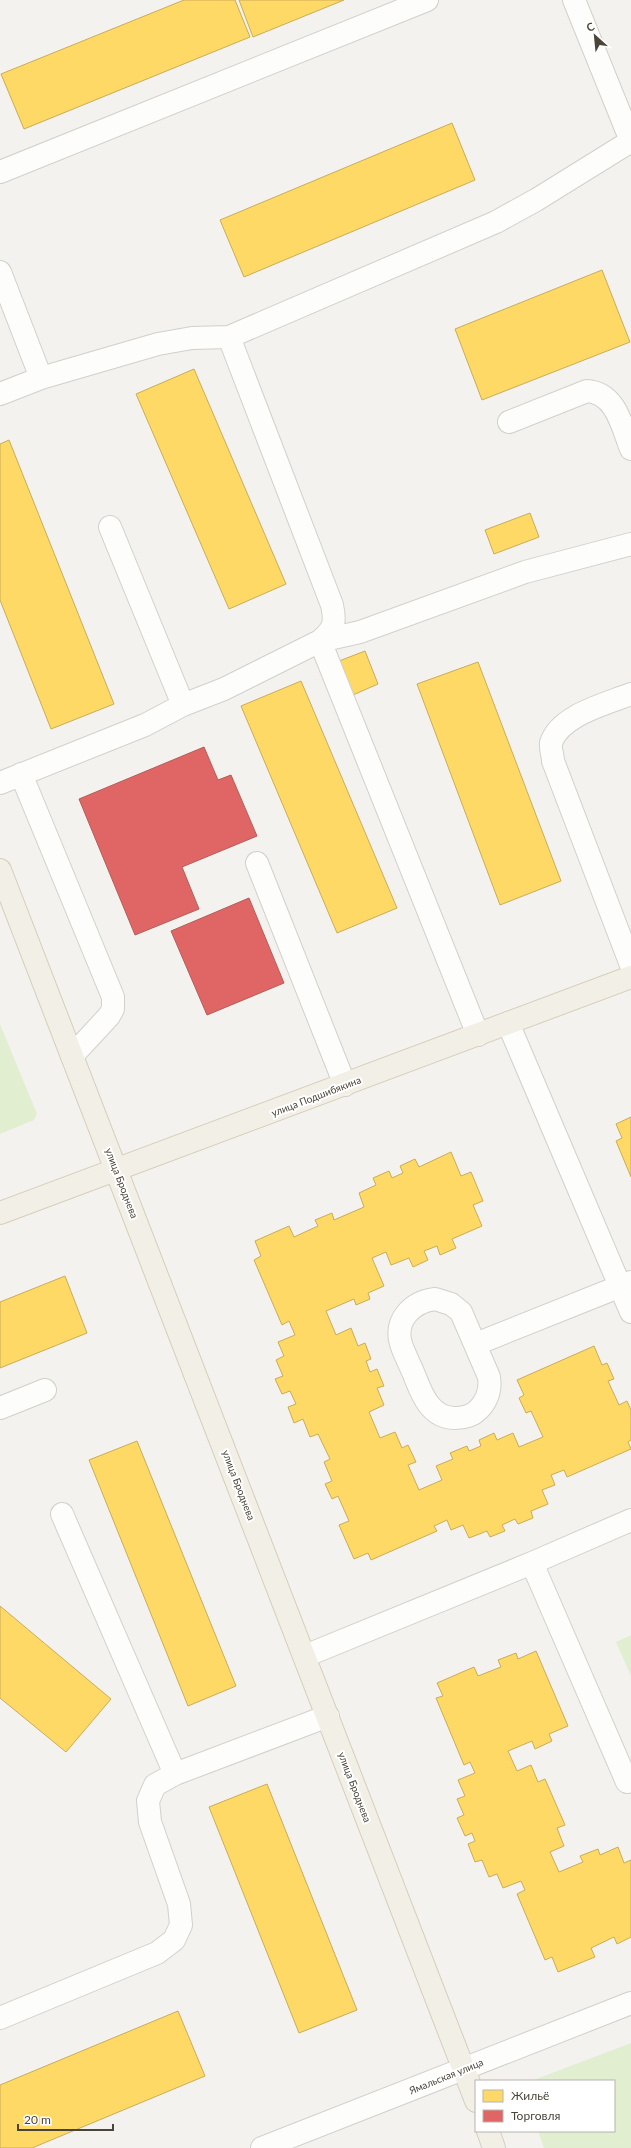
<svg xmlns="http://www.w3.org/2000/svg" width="631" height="2148" font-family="Lato,sans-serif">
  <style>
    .green { fill: #e1eecf }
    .homes { fill: #ffd966; stroke: #c9ac58 }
    .shops { fill: #e06666; stroke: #b35c58 }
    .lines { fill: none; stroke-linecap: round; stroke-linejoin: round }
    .minor-casing { stroke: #d2d0cb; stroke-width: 24 }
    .major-casing { stroke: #d6cebb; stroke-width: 24 }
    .minor { stroke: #fdfdfc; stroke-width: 22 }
    .major { stroke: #f2efe6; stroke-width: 22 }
    .labels { text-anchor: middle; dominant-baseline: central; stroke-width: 4; stroke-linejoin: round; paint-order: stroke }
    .street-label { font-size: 10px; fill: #4b4439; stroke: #fff }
  </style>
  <rect width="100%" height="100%" fill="#f4f2ee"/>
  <!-- green -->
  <path class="green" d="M 0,1024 L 37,1114 L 34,1120 L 0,1134 Z
    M 631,1635 L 631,1676 L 616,1642 Z
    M 631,2043 L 631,2148 L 544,2148 L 538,2131 L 614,2131 L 614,2081 L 531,2081 Z"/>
  <!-- homes -->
  <path class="homes" d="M 184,0 L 235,0 L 250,37 L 24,129 L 1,74 Z
    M 239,0 L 344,0 L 253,37 Z
    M 452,123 L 475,180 L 244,277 L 220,220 Z
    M 602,270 L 630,342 L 482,400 L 455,329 Z
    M 194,369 L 286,584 L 229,609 L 136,394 Z
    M 9,440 L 114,704 L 51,729 L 0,600 L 0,444 Z
    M 530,513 L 539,537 L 494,554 L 485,530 Z
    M 365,651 L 378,684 L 353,695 L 339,661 Z
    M 478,662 L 561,881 L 500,905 L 417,684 Z
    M 301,681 L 397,908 L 337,933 L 241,706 Z
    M 631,1117 L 631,1177 L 616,1141 L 622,1138 L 616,1124 Z
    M 451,1152 L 461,1176 L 471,1172 L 483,1201 L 473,1205 L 482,1226 L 452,1239 L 456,1248 L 440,1255 L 437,1246 L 424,1251 L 428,1260 L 413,1267 L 409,1258 L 391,1265 L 386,1252 L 372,1258 L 384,1286 L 368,1293 L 370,1299 L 356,1305 L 354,1299 L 326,1311 L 336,1335 L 351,1328 L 358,1346 L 365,1343 L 371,1359 L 366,1361 L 370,1372 L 377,1369 L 384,1386 L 377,1388 L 384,1405 L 369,1412 L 380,1438 L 395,1432 L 402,1448 L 408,1445 L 416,1462 L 408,1465 L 419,1490 L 442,1480 L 436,1466 L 453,1459 L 450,1453 L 467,1446 L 469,1451 L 481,1446 L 479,1440 L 494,1433 L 497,1440 L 513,1433 L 519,1447 L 543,1437 L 531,1411 L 526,1413 L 519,1398 L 524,1395 L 517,1380 L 594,1346 L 602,1365 L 607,1363 L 614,1379 L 608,1381 L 619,1405 L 627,1401 L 631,1410 L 631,1440 L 628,1442 L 631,1449 L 567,1477 L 564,1470 L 551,1475 L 555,1485 L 542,1490 L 548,1504 L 531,1511 L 533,1518 L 518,1524 L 515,1519 L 502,1525 L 505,1531 L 490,1537 L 487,1531 L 469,1538 L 463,1525 L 451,1530 L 447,1520 L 434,1526 L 437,1531 L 371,1560 L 368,1553 L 354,1559 L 339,1525 L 349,1521 L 338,1496 L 332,1499 L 325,1484 L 332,1481 L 324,1462 L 330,1459 L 318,1434 L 310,1437 L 303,1419 L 294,1423 L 288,1407 L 296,1404 L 290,1391 L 282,1394 L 275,1379 L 283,1376 L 276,1360 L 284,1356 L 278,1342 L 295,1335 L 289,1321 L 282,1325 L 254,1260 L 261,1256 L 255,1241 L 289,1226 L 294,1237 L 318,1226 L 315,1220 L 332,1213 L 334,1220 L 364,1207 L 359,1193 L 376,1185 L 373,1178 L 389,1171 L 392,1178 L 403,1173 L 400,1166 L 415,1159 L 419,1167 Z
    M 65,1276 L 87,1333 L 0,1368 L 0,1302 Z
    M 137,1441 L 236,1686 L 188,1706 L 89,1460 Z
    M 0,1606 L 111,1699 L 66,1752 L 0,1698 Z
    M 536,1651 L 568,1726 L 549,1734 L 552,1741 L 535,1749 L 532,1741 L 508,1751 L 517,1771 L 531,1765 L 538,1782 L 545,1779 L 565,1825 L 557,1828 L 564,1846 L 550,1852 L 559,1872 L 583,1862 L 580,1856 L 598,1849 L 600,1855 L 618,1847 L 624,1863 L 631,1860 L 631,1937 L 617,1944 L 614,1937 L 591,1948 L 595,1957 L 558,1972 L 552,1957 L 545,1960 L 517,1894 L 525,1890 L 521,1881 L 503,1888 L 497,1874 L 489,1877 L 482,1860 L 475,1862 L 468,1844 L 475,1841 L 472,1833 L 465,1836 L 457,1818 L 464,1815 L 457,1799 L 465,1796 L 458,1780 L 475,1773 L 470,1762 L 464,1765 L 436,1698 L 443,1696 L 437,1683 L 474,1667 L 478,1676 L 501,1667 L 498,1660 L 516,1653 L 518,1659 Z
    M 267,1784 L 357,2010 L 299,2033 L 209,1807 Z
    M 178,2011 L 205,2076 L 32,2148 L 0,2148 L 0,2085 Z"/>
  <!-- shops -->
  <path class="shops" d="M 204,747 L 218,780 L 231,775 L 257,836 L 182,867 L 199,909 L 135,935 L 79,799 Z
    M 249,898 L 284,983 L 207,1015 L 171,931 Z"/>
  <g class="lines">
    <!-- minor casing -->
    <g class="minor-casing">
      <path id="minor" d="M 574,0 L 631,141
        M 0,172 L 427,0
        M 0,272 L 41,378 L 0,394
        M 41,378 L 158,344 L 192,338 L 229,337 L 496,222 L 536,200 L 631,141
        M 509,422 L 587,391 C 616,393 622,426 631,449
        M 110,527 L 183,705
        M 631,694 C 606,704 560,715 551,743 C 550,748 553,756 553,761 L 631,965
        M 21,774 L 113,997 L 113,1009 L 109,1016 L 72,1056
        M 0,783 L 145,725 L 183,705 L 224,689 L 320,641 C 334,629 336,623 332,605 L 229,337
        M 257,863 L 345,1085
        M 508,1023 L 631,1312
        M 478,1035 L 320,641 L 360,632 L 525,572 L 631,544
        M 435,1299 L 451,1304 L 461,1312 L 489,1377 C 491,1390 487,1401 478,1410 C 472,1416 463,1418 455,1418 C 429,1418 421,1392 413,1372 C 409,1363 404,1353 401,1344 C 394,1320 412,1302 435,1299 Z
        M 476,1344 L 631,1282
        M 0,1408 L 45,1390
        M 62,1514 L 175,1774
        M 532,1563 L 627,1782 L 631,1781
        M 305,1656 L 532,1563 L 631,1520
        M 0,2018 L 157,1953 L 174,1940 L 181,1925 L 179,1904 L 150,1822 L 148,1801 L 155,1785 L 175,1774 L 328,1716
        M 262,2148 L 631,2003"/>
    </g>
    <!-- major casing -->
    <g class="major-casing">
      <path id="major" d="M 0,870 L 476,2101
        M 0,1213 L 631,977
        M 488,2131 L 494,2148"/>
    </g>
    <!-- minor -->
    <use href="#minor" class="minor"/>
    <!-- major -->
    <use href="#major" class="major"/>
  </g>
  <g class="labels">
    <!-- street labels -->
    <g class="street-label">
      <text transform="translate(316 1096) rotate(-21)">улица Подшибякина</text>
      <text transform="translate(122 1183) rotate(69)">улица Броднева</text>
      <text transform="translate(239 1485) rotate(69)">улица Броднева</text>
      <text transform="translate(355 1787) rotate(69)">улица Броднева</text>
      <text transform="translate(446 2076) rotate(-22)">Ямальская улица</text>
    </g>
  </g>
  <!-- legend -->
  <rect x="475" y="2080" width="140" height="52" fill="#ffffff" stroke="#b7b4b0"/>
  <rect x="483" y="2090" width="20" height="12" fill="#ffd966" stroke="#b7b4b0"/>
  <text x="511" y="2100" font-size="12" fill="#4b4439">Жильё</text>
  <rect x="483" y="2110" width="20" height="12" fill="#e06666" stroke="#b7b4b0"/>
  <text x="511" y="2120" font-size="12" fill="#4b4439">Торговля</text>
  <!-- north arrow -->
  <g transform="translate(595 36) rotate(333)" stroke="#ffffff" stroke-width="3" paint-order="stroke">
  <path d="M0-3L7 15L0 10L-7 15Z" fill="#4b4439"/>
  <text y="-6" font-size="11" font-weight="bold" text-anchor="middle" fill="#4b4439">С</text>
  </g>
  <!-- scale -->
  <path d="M18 2124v6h95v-6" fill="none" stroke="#4b4439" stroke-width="2"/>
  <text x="24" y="2124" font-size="12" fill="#4b4439" stroke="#ffffff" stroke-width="3" paint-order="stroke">20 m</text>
</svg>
